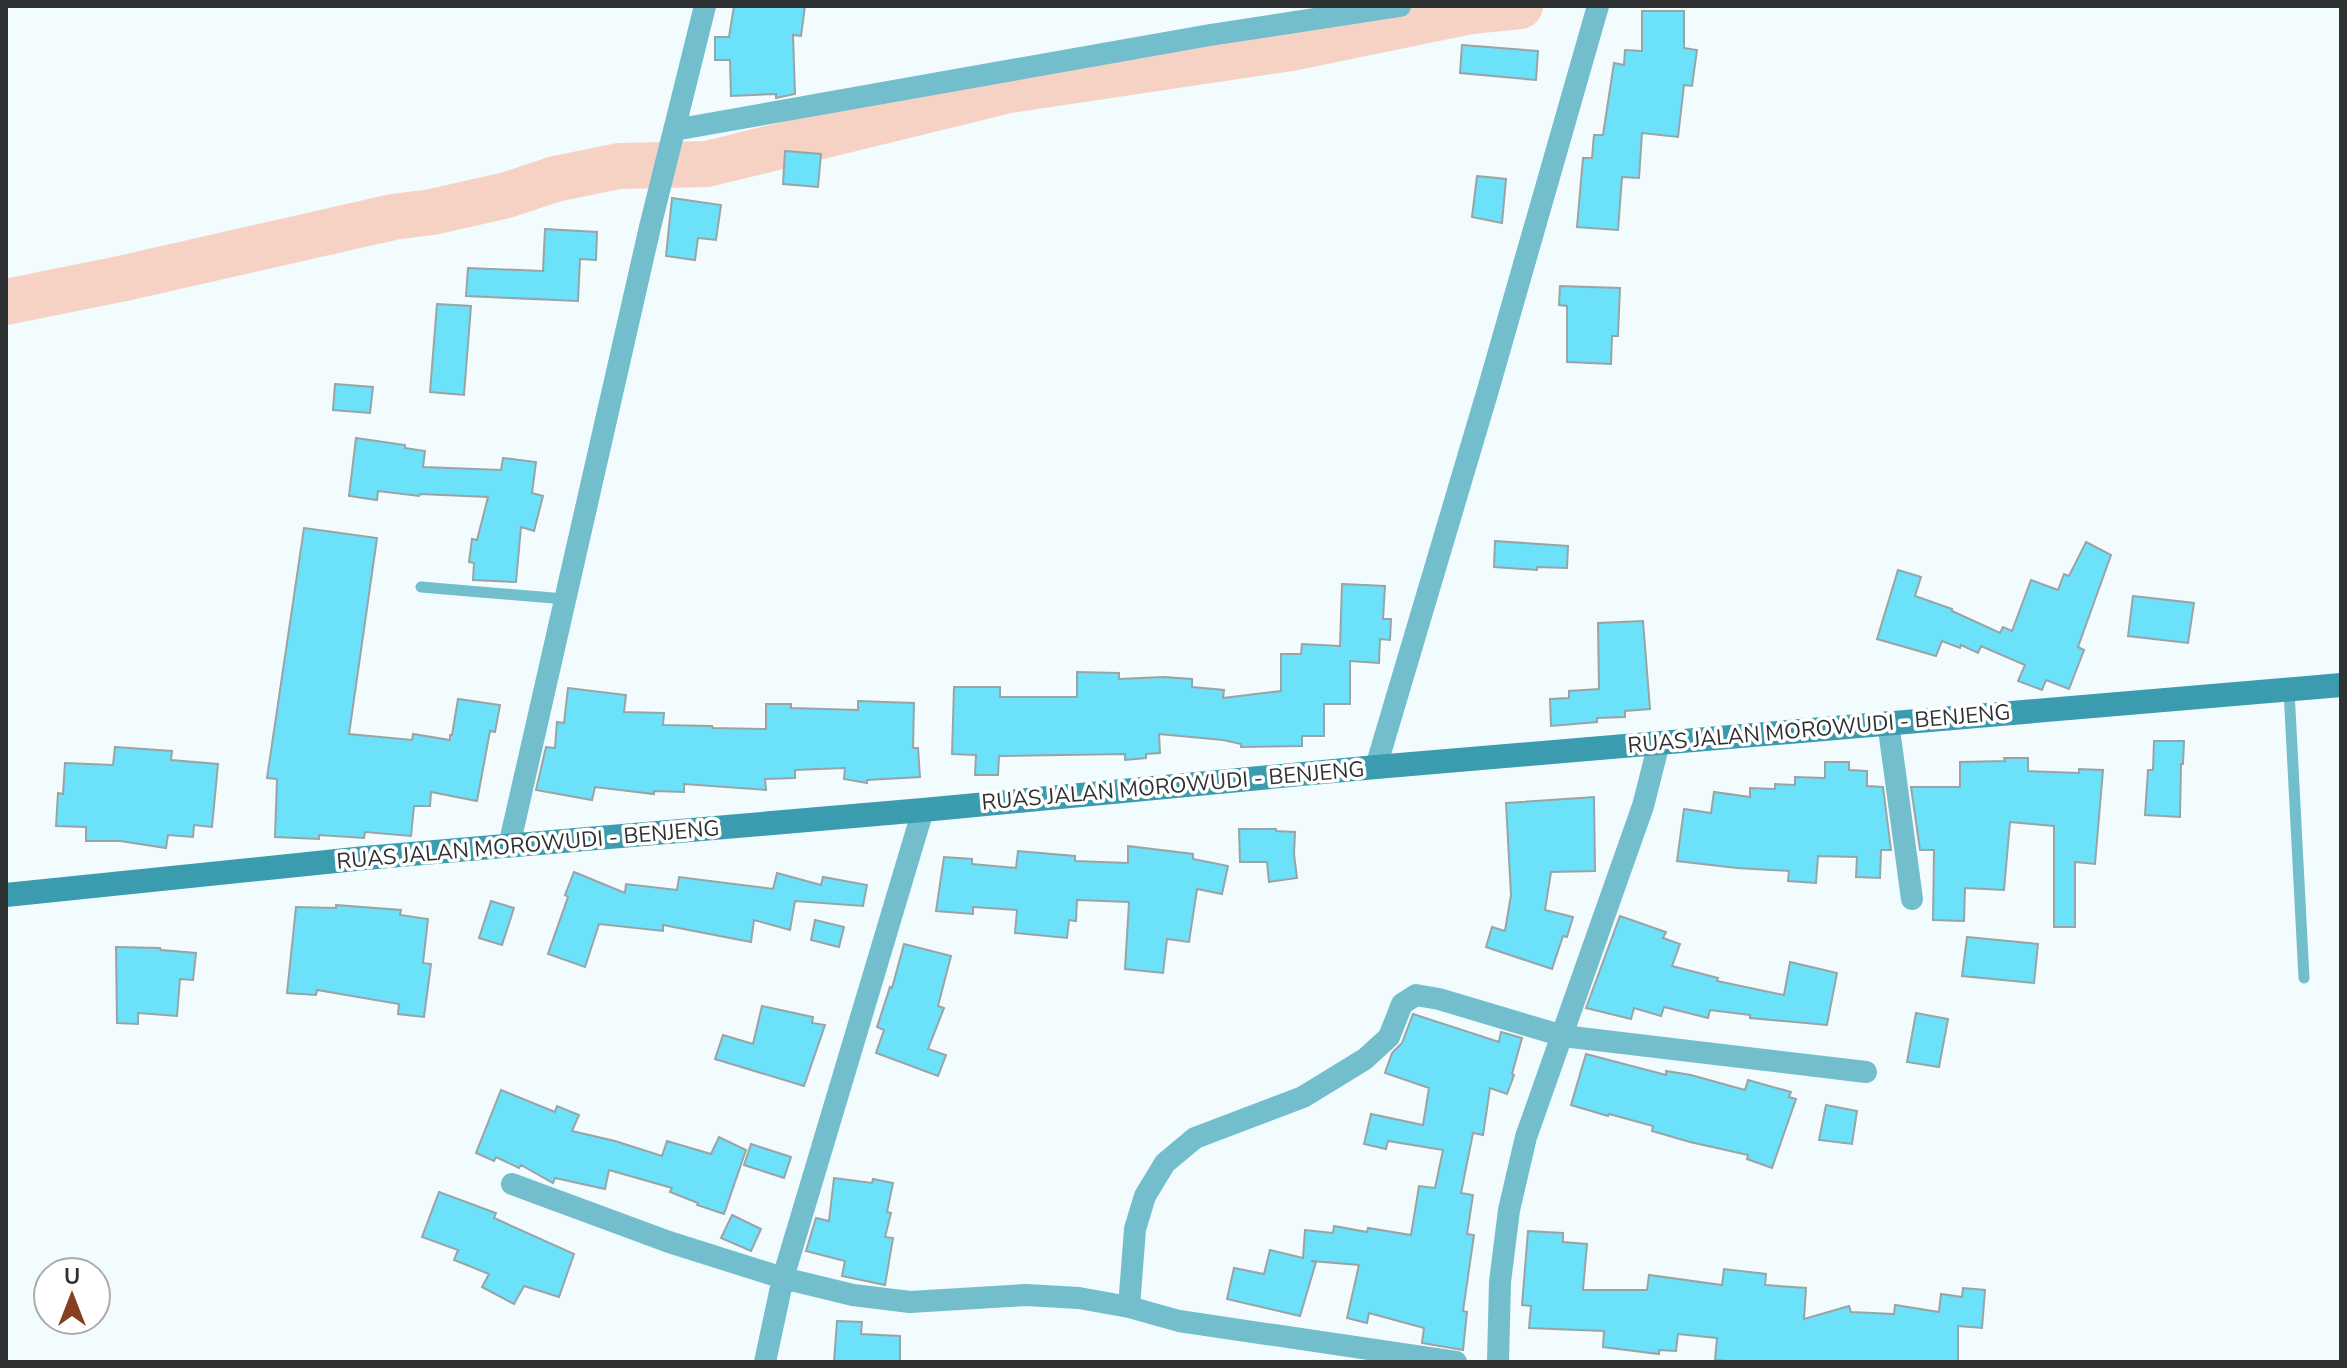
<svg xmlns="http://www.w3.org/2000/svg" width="2347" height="1368" font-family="'Nunito Sans',sans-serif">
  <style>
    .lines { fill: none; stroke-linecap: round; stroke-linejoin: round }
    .river { stroke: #f6d2c5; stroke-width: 46 }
    .building { fill: #6be2fa; stroke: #9aa3a5; stroke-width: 2 }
    .lane { stroke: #73becd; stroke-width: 11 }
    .street { stroke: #73becd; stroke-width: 22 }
    .secondary { stroke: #3a9cae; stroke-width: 24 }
    .labels { text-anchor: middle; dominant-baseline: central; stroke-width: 7; stroke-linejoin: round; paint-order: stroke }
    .street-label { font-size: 22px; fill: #2e3233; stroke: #fff }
  </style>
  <rect width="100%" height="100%" fill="#f2fbfd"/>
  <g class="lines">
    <!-- river -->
    <path class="river" d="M 6,302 L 120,279 L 393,217 L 432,212 L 507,195 L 555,179 L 619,166 L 707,164 L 1009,90 L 1291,48 L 1471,11 L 1520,6"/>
  </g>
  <!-- building -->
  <path class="building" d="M 734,6 L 805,6 L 801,36 L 793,35 L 795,94 L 776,98 L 776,94 L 731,96 L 730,60 L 715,60 L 715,37 L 729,37 Z
    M 1642,11 L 1684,11 L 1684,48 L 1697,50 L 1692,86 L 1684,85 L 1678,137 L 1642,133 L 1639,178 L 1622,177 L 1618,230 L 1577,227 L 1583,158 L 1592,158 L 1594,135 L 1603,135 L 1614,63 L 1624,65 L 1625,50 L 1642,51 Z
    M 1462,45 L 1538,51 L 1536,80 L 1460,73 Z
    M 785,151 L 821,154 L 818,187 L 783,184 Z
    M 1477,176 L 1506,179 L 1502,223 L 1472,217 Z
    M 672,198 L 721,205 L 716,240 L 698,238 L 695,260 L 666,256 Z
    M 545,229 L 597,232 L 596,260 L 580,259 L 578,301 L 466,296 L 468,268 L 543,271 Z
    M 1560,286 L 1620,288 L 1618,336 L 1612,336 L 1611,364 L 1567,362 L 1567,306 L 1559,305 Z
    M 437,304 L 471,306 L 464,395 L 430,392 Z
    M 335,384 L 373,387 L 370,413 L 333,410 Z
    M 356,438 L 405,445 L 405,448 L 425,451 L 423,467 L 501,470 L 503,458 L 536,462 L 532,493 L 543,496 L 534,531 L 521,527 L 516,582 L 473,580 L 474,563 L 469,562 L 472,539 L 477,540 L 488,497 L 420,494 L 419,496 L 378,491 L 377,500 L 349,496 Z
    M 304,528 L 377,538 L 349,734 L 412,740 L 413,734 L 450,740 L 450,735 L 452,735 L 458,699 L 500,705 L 495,732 L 490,731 L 477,801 L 431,792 L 430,806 L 414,806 L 411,836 L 365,832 L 364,838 L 319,835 L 319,839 L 275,837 L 277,779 L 267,778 Z
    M 1495,541 L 1568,546 L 1567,568 L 1537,567 L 1537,570 L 1494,567 Z
    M 2086,542 L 2111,555 L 2078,647 L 2084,650 L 2069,689 L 2046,680 L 2042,690 L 2018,681 L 2025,665 L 1981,646 L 1978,653 L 1961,645 L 1960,648 L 1942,641 L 1936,656 L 1877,639 L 1898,570 L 1921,577 L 1915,596 L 1952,609 L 1952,611 L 2000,633 L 2003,627 L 2012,631 L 2031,580 L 2058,590 L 2064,574 L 2069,576 Z
    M 1342,584 L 1385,586 L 1383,619 L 1391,619 L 1390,640 L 1380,639 L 1379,663 L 1350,661 L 1350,704 L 1324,704 L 1324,736 L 1302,736 L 1302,746 L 1241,747 L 1241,744 L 1223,740 L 1159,734 L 1160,753 L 1146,754 L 1146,758 L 1125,760 L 1125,754 L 999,756 L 998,775 L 975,775 L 976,755 L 952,754 L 954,687 L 1000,687 L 1000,697 L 1077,697 L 1077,672 L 1119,673 L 1119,679 L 1164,677 L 1192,679 L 1192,687 L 1224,690 L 1223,698 L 1281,691 L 1281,654 L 1301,654 L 1302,644 L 1340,646 Z
    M 2133,596 L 2194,603 L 2188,643 L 2128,636 Z
    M 1643,621 L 1650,709 L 1625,711 L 1625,717 L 1597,718 L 1597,722 L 1551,726 L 1550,699 L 1569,698 L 1569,691 L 1599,689 L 1598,623 Z
    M 568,688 L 626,695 L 624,712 L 664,713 L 663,725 L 712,726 L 713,728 L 766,729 L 766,704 L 791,704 L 791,708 L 858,710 L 858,701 L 914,703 L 913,748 L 918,748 L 920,777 L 867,780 L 867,783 L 844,779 L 845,768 L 795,770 L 795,778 L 765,779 L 766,790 L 684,784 L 684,792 L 654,791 L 654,794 L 595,787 L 592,800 L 536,790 L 546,747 L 555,748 L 557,722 L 564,723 Z
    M 2154,741 L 2184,741 L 2183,764 L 2181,764 L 2180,817 L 2145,815 L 2148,770 L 2153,770 Z
    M 115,747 L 172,751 L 171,760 L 218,764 L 212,827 L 194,825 L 193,837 L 168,835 L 166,848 L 120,841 L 86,841 L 86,827 L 56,826 L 58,793 L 63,794 L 65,763 L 113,765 Z
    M 2004,758 L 2028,758 L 2028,771 L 2079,773 L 2079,769 L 2103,770 L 2095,864 L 2075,862 L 2075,927 L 2054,927 L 2054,826 L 2010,822 L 2004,890 L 1965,888 L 1964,921 L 1933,920 L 1934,850 L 1920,850 L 1911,787 L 1960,787 L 1960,762 L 2005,761 Z
    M 1825,762 L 1849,762 L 1849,770 L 1867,771 L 1867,786 L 1883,787 L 1891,850 L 1881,850 L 1880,878 L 1856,877 L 1857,857 L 1818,856 L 1816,883 L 1788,881 L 1789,871 L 1737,868 L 1677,861 L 1684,809 L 1711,813 L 1714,792 L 1750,797 L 1750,788 L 1775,789 L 1775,784 L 1795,785 L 1795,777 L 1825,778 Z
    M 1594,797 L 1595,871 L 1551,872 L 1545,910 L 1573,917 L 1567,937 L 1563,936 L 1552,969 L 1486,947 L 1492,927 L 1505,931 L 1511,895 L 1506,803 Z
    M 1239,829 L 1276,829 L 1276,831 L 1295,832 L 1294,854 L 1297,878 L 1269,882 L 1267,862 L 1240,862 Z
    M 1128,846 L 1193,854 L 1193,859 L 1228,866 L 1222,894 L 1197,889 L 1189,942 L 1167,939 L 1163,973 L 1125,969 L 1129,902 L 1077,900 L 1076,921 L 1069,920 L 1067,938 L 1015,933 L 1017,910 L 973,907 L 973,914 L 936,911 L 944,857 L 972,859 L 972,864 L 1016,868 L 1018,851 L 1075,856 L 1075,861 L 1128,863 Z
    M 574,872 L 625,893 L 626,884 L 677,890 L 679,877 L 773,889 L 777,873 L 821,885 L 823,877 L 867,885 L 863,906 L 795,901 L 790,930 L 754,920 L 751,942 L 663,925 L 663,931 L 599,924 L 585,967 L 548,954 L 568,897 L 565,895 Z
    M 491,901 L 514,908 L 502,945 L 479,938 Z
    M 336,905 L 401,910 L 400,915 L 428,919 L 423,963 L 431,964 L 424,1017 L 398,1014 L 399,1004 L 317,990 L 316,995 L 287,993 L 296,907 L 336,908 Z
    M 1620,916 L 1666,932 L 1663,938 L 1680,944 L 1672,966 L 1718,978 L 1717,981 L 1784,995 L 1790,962 L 1837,973 L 1827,1025 L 1750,1018 L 1750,1015 L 1710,1010 L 1708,1018 L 1664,1007 L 1661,1016 L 1634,1008 L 1631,1019 L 1586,1008 Z
    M 815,920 L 844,927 L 839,947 L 811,940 Z
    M 1967,937 L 2038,944 L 2034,983 L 1962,976 Z
    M 904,944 L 951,956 L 938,1006 L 944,1008 L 928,1049 L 946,1055 L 938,1076 L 876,1053 L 884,1030 L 877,1027 L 890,987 L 892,988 Z
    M 116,947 L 160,948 L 161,950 L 196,953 L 193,980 L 180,979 L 177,1016 L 138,1013 L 138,1024 L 117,1023 Z
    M 762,1006 L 813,1017 L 812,1023 L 825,1025 L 804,1086 L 715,1059 L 723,1035 L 753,1044 Z
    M 1916,1013 L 1948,1019 L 1939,1067 L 1907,1062 Z
    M 1413,1014 L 1499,1042 L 1501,1032 L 1522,1038 L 1512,1074 L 1514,1075 L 1507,1094 L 1490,1088 L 1483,1135 L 1473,1133 L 1461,1193 L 1473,1195 L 1467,1234 L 1474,1235 L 1463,1311 L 1467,1312 L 1463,1350 L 1422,1343 L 1424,1328 L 1369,1313 L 1367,1323 L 1347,1318 L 1359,1265 L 1311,1261 L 1316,1262 L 1300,1316 L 1227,1299 L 1234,1268 L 1264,1274 L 1270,1250 L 1303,1258 L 1305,1230 L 1333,1233 L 1334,1226 L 1367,1232 L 1368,1228 L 1411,1235 L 1419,1186 L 1435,1188 L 1443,1150 L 1388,1141 L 1386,1149 L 1364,1144 L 1371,1114 L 1423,1125 L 1429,1088 L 1385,1073 L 1392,1053 L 1402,1043 Z
    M 1586,1054 L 1666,1075 L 1666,1071 L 1691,1075 L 1745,1090 L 1748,1080 L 1791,1092 L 1789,1097 L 1796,1099 L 1772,1168 L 1747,1159 L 1748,1155 L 1690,1142 L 1652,1131 L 1653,1126 L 1609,1114 L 1608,1116 L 1571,1105 Z
    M 501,1090 L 555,1112 L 557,1106 L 579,1115 L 572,1131 L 615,1141 L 662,1156 L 667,1141 L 711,1154 L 719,1137 L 746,1150 L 724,1214 L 697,1205 L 698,1203 L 670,1192 L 672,1188 L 609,1170 L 605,1189 L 555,1178 L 553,1183 L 521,1165 L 519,1168 L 496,1157 L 494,1161 L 476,1153 Z
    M 1826,1105 L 1857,1111 L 1852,1144 L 1819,1140 Z
    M 751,1144 L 791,1157 L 784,1178 L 744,1165 Z
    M 834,1178 L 872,1183 L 873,1179 L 893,1183 L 887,1212 L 891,1213 L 885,1237 L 893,1238 L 885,1285 L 842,1276 L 845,1261 L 806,1251 L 816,1218 L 829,1221 Z
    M 439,1192 L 496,1213 L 494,1218 L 574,1254 L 559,1297 L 524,1286 L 514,1304 L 482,1287 L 489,1274 L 454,1260 L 458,1250 L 422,1237 Z
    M 732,1215 L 761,1229 L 751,1251 L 721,1238 Z
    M 1528,1231 L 1563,1233 L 1563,1242 L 1587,1244 L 1583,1290 L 1647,1290 L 1649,1275 L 1722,1285 L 1724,1269 L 1766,1274 L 1765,1285 L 1806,1288 L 1804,1319 L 1849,1306 L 1851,1312 L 1894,1314 L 1895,1305 L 1939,1312 L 1941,1294 L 1962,1297 L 1963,1288 L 1985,1290 L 1982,1328 L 1958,1326 L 1958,1362 L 1740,1362 L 1715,1360 L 1717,1338 L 1678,1334 L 1676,1351 L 1659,1350 L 1659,1354 L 1603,1347 L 1604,1331 L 1529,1328 L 1531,1306 L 1522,1305 Z
    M 837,1321 L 862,1322 L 861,1334 L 900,1336 L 900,1362 L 834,1362 Z"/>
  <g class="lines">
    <!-- lane -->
    <path class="lane" d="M 421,587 L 565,599
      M 2289,690 L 2304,978"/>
    <!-- street -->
    <path class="street" d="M 674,130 L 1210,35 L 1400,6
      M 1888,722 L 1912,899
      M 1376,767 L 1488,390 L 1598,6
      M 509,846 L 650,227 L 705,6
      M 512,1184 L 669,1242 L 783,1278 L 853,1295 L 910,1302 L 1026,1295 L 1079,1298 L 1129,1307 L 1179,1321 L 1456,1362
      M 1129,1307 L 1135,1229 L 1145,1196 L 1165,1163 L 1195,1138 L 1303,1097 L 1365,1059 L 1389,1037 L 1402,1004 L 1416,995 L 1439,999 L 1563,1036 L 1866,1072
      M 765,1362 L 783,1278 L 923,810
      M 1498,1362 L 1500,1282 L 1509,1210 L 1526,1137 L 1643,806 L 1659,743"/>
    <!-- secondary -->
    <path class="secondary" d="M 6,895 L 365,858 L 923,810 L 1376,767 L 2341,685"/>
  </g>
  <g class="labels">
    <!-- street labels -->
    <g class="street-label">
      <text transform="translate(1819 729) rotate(-5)">RUAS JALAN MOROWUDI - BENJENG</text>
      <text transform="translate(1173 786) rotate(-5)">RUAS JALAN MOROWUDI - BENJENG</text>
      <text transform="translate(528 845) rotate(-5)">RUAS JALAN MOROWUDI - BENJENG</text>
    </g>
  </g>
  <!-- border -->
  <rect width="2347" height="1368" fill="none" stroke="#2e3233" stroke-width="16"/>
  <!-- north arrow -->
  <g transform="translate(72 1296)"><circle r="38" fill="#ffffff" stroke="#abadad" stroke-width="2"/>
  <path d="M0-6L14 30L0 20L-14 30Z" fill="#873e22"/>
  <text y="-12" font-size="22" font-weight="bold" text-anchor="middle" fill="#2e3233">U</text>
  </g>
</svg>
